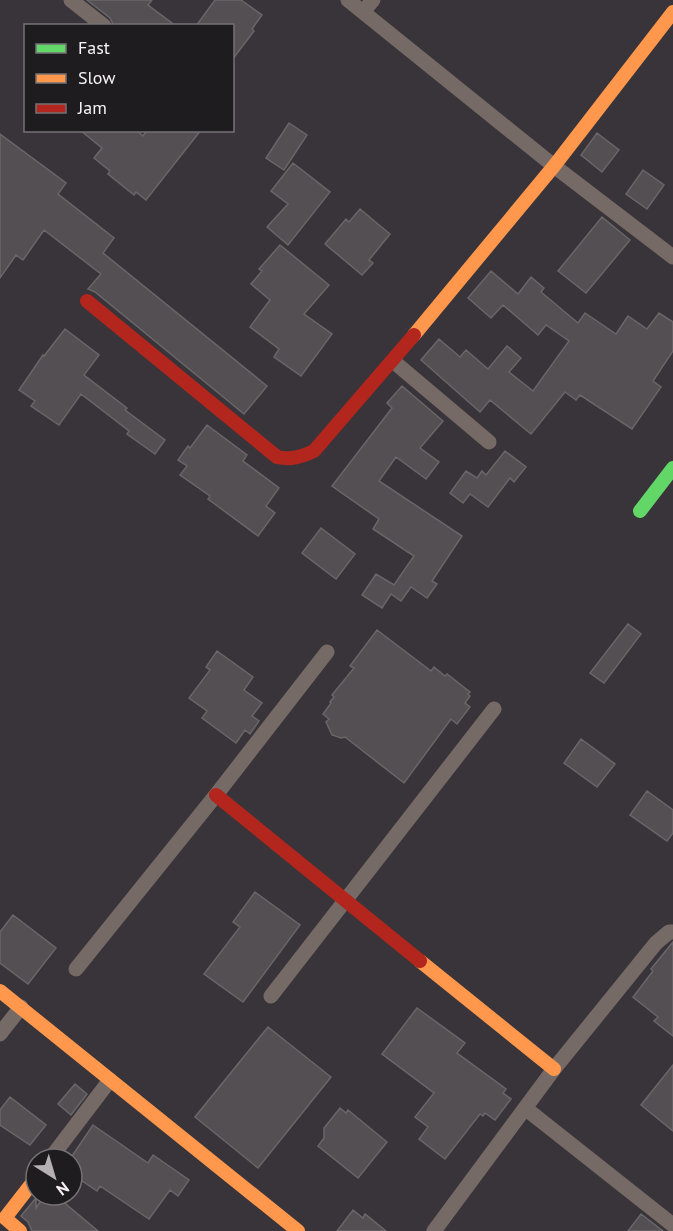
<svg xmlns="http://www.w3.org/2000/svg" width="673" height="1231" font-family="'PT Sans',sans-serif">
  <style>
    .building { fill: #534f53; stroke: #696669; stroke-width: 1.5 }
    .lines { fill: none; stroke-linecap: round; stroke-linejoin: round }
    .street { stroke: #766a66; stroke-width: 15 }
    .fast { stroke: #63d668; stroke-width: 14 }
    .slow { stroke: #ff974d; stroke-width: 14 }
    .jam { stroke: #b3261e; stroke-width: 14 }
  </style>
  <rect width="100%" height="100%" fill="#393439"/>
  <!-- building -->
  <path class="building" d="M 87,0 L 152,0 L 148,5 L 176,26 L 114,26 L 110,18 Z
    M 215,0 L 241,0 L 262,15 L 252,29 L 254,31 L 232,60 L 232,26 L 196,26 Z
    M 289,123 L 307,135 L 284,170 L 266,158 Z
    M 80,130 L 136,130 L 143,136 L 147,130 L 201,130 L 146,200 L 136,192 L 134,195 L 108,174 L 110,171 L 94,158 L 102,148 Z
    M 597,133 L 619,150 L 602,172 L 581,155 Z
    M 0,134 L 66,183 L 58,194 L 114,238 L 103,253 L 267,386 L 244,414 L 95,292 L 88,289 L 101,274 L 44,230 L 23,260 L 16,255 L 0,278 Z
    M 293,163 L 330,192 L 288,245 L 267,227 L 288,204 L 271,191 Z
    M 643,170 L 664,185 L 647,209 L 626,194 Z
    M 360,209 L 390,234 L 369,260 L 373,263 L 362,275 L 325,244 L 346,219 L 349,222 Z
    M 602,217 L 630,240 L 586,293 L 558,271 Z
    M 280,245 L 329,285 L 304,314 L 332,334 L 301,376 L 274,357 L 279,349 L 250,327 L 270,300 L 251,284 L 262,271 L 259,269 Z
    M 491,271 L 518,294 L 531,277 L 544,288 L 541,292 L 578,323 L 585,313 L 616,334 L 628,316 L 647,329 L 659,313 L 673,322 L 673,351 L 653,381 L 661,387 L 632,429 L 580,395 L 576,400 L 565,392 L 531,434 L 490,400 L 480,412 L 421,360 L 439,339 L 460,357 L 466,350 L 488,369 L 507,346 L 521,358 L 509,372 L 533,391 L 569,341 L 546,325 L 538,335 L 503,305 L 491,318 L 468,298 Z
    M 65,329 L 99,355 L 84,375 L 127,408 L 125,410 L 165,440 L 155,454 L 127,434 L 129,431 L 81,394 L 59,425 L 31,406 L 35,401 L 19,390 L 43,355 L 44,356 Z
    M 402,386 L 443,421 L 420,448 L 439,462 L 426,479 L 396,457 L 379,481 L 462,536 L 432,581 L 437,584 L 427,598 L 411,587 L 401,601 L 391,594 L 382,608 L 362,595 L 376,574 L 394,585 L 414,556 L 373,529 L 379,519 L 332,486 L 392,408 L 387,403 Z
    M 207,425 L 247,455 L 243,461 L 279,488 L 266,506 L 275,513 L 258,536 L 208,499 L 210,496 L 180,475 L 187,466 L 178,460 L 188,446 L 190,448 Z
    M 505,451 L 526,467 L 514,482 L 510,478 L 488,507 L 470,494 L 463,503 L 450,493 L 466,471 L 477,478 L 482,471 L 486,475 Z
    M 321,528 L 355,554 L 336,579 L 302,553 Z
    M 628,624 L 641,634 L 604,683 L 590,673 Z
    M 377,630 L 431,671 L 434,667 L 445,676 L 447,674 L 470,692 L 468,694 L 470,696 L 465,703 L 470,707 L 457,724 L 451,719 L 404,783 L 345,737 L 341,738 L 332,735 L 326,722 L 329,719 L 323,714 L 331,703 L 330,702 L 334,697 L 332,695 L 354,668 L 350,666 Z
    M 217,651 L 253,677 L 244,690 L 262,703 L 252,716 L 259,721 L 250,734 L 245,730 L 236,743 L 202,718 L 207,711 L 189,698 L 210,670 L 206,667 Z
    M 581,739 L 615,764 L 597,787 L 564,763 Z
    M 647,791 L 673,810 L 673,833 L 667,841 L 630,815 Z
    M 255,892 L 300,925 L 243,1002 L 204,974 L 240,927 L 233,922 Z
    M 13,915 L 56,948 L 28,984 L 0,963 L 0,932 Z
    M 673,942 L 673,1036 L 654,1021 L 658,1017 L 633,997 L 653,971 L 651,969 Z
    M 417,1008 L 465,1043 L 457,1053 L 506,1089 L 503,1093 L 511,1099 L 495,1120 L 485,1113 L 483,1116 L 480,1114 L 445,1159 L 419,1139 L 428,1127 L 415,1117 L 434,1093 L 382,1054 Z
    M 268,1027 L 331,1077 L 258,1168 L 195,1117 Z
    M 673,1065 L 673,1131 L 641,1105 Z
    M 75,1084 L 87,1094 L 71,1115 L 58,1104 Z
    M 10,1097 L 46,1125 L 30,1145 L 0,1125 L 0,1110 Z
    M 340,1108 L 346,1113 L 348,1110 L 387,1142 L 358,1178 L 318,1146 L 324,1138 L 324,1128 Z
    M 93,1125 L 148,1163 L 153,1155 L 189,1180 L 178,1196 L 170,1190 L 149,1219 L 100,1186 L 97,1191 L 72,1174 L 72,1156 Z
    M 45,1195 L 55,1195 L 98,1231 L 32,1231 L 28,1222 L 21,1216 L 36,1198 L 36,1208 Z
    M 353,1210 L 363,1218 L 365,1214 L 386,1231 L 337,1231 Z
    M 641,1214 L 663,1231 L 628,1231 Z"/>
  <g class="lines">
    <!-- street -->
    <path class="street" d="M 71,0 L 104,26
      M 348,0 L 554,166 L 673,257
      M 363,12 L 373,0
      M 393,361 L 489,442
      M 76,969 L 216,795 L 327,652
      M 271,996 L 494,709
      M 0,1034 L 21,1007
      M 525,1108 L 673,1225
      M 50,1159 L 110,1080
      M 434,1231 L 554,1069 L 656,943 L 669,932 L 673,932"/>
    <!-- fast -->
    <path class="fast" d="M 640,511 L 673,468"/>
    <!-- slow -->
    <path class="slow" d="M 414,335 L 554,166 L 673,12
      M 420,961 L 554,1069
      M 0,991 L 298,1231
      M 20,1231 L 5,1218 L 36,1178"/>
    <!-- jam -->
    <path class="jam" d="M 87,301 L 277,457 C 291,460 301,457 314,451 L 414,335
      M 216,795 L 420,961"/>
  </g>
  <!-- legend -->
  <rect x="24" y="24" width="210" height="108" fill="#1f1c1f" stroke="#757275" stroke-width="1.5"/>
  <rect x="36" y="44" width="30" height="9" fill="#63d668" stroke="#757275" stroke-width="1.5"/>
  <text x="78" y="54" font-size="18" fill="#f7f2f7">Fast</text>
  <rect x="36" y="74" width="30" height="9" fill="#ff974d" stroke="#757275" stroke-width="1.5"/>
  <text x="78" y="84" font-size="18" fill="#f7f2f7">Slow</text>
  <rect x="36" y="104" width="30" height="9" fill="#b3261e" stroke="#757275" stroke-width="1.5"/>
  <text x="78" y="114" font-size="18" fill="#f7f2f7">Jam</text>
  <!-- north arrow -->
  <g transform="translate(54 1177) rotate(143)"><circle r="28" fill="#1f1c1f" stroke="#757275" stroke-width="1.5"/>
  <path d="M0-4.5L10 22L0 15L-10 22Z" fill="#b4b0b4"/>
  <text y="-9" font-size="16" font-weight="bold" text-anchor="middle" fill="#f7f2f7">N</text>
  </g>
</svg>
